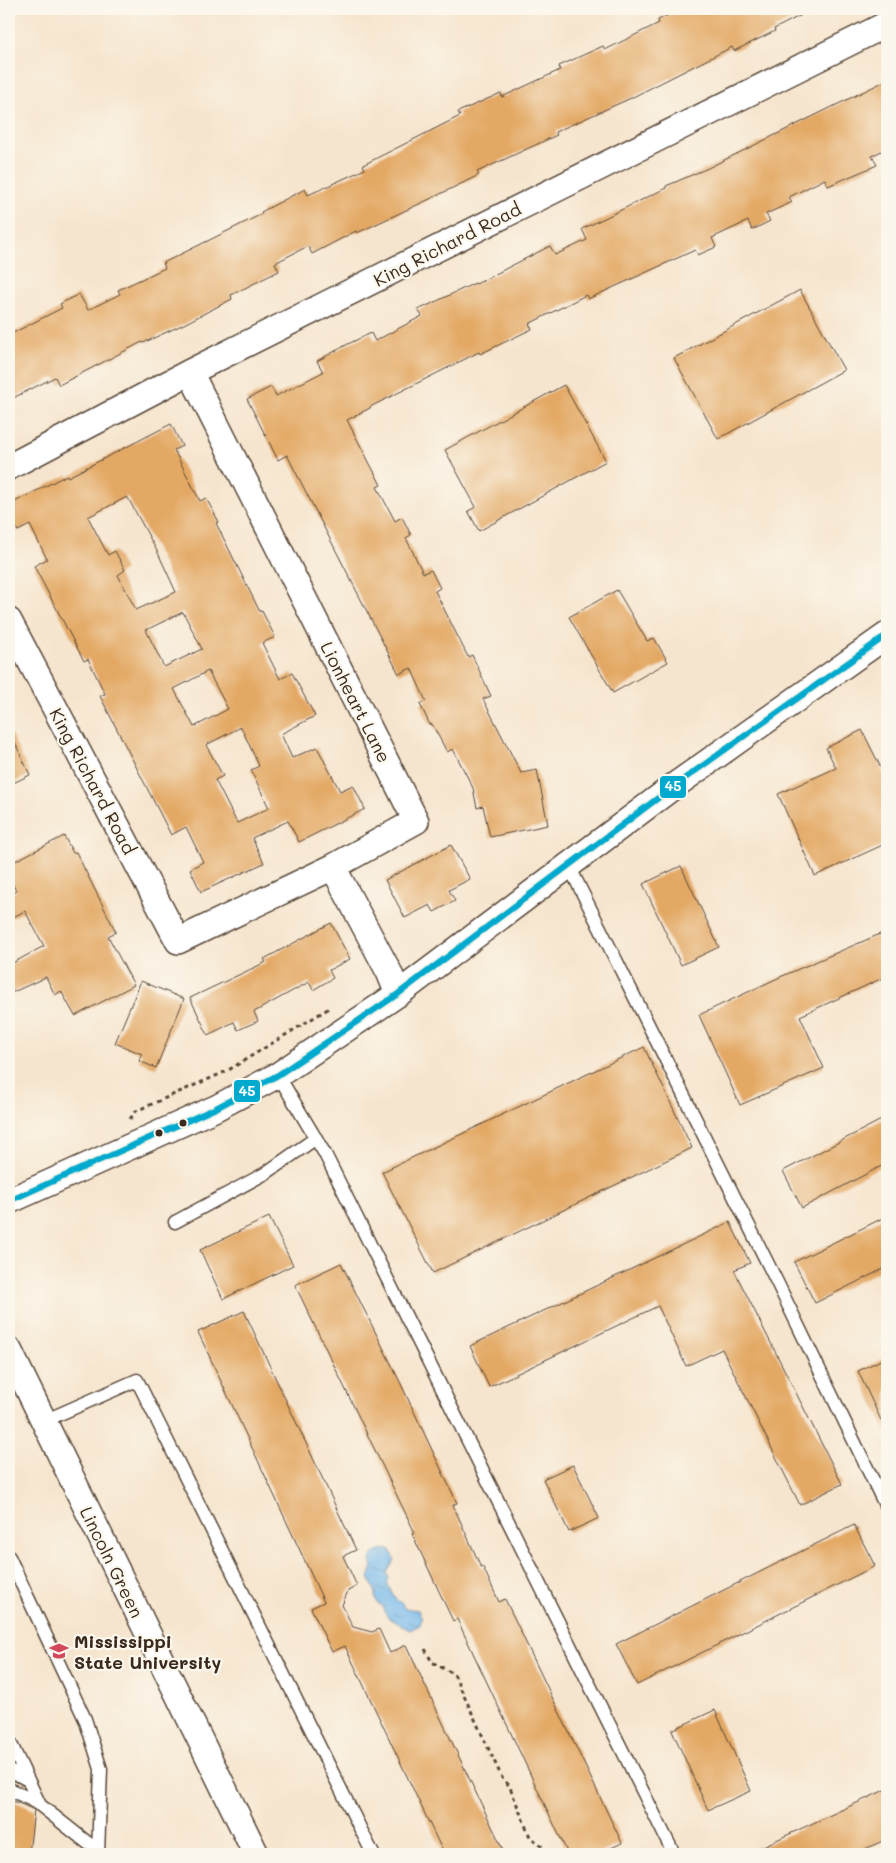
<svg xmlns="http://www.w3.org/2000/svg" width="896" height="1863" font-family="Mali,sans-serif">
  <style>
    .water { fill: url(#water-ripples); stroke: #587184 }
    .building { fill: #e3a864; fill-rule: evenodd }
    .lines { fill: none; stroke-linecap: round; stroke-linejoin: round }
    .lane-casing { stroke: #574638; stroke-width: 15 }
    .street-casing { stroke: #574638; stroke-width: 28 }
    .path { stroke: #574638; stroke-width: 3; stroke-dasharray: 4 4; stroke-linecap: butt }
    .lane { stroke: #fff; stroke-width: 12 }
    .street { stroke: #fff; stroke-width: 25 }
    .bus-1-casing { stroke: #fbf7ec; stroke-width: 10 }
    .bus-1 { stroke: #00a9ce; stroke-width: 6 }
    .bus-dot { fill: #3b2a1e; stroke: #fbf7ec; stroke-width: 2 }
    .labels { text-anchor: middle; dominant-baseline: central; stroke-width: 4.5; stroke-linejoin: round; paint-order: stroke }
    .street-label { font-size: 18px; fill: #3b2a1e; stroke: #fbf7ec }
    .poi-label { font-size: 18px; font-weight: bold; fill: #3b2a1e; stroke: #fbf7ec; text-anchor: start }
    .line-badge { stroke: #fbf7ec; stroke-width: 2 }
    .badge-label { font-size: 14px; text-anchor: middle; font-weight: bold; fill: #fff }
  </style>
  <defs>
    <pattern id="water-ripples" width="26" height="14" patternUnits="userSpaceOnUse" patternTransform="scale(1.25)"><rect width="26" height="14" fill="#74b8ea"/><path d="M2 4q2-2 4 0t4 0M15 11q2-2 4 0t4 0" fill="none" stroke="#6096bd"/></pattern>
  </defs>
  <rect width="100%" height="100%" fill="#fbf7ec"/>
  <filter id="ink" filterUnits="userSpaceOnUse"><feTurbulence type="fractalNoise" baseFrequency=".02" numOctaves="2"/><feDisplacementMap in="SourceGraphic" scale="10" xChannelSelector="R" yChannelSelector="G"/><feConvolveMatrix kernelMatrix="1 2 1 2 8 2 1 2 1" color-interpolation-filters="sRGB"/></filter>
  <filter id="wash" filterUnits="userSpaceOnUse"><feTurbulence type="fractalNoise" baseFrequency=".0096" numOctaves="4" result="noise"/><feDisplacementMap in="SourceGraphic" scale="20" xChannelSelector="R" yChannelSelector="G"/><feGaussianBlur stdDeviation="1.12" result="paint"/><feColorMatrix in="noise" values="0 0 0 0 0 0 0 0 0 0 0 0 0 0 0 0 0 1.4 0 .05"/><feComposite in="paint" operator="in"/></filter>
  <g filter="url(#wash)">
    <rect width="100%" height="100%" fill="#f6e5ce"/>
    <!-- water -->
    <path class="water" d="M 384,1549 L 390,1550 L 395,1559 L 387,1573 L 389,1578 L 387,1583 L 396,1600 L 402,1603 L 404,1608 L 418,1610 L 422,1618 L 420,1625 L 410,1630 C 402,1627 397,1621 388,1618 L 382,1605 L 378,1604 L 375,1597 L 376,1593 L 369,1578 L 373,1566 L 371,1561 L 373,1554 Z"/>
    <g id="blocks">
      <!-- building -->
      <path class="building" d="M 681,9 L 813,9 L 774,29 L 775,31 L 734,51 L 732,47 L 629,99 L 555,132 L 557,135 L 477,172 L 479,175 L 430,199 L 357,233 L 356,231 L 312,254 L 308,246 L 275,263 L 279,271 L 231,295 L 232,299 L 184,324 L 143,343 L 142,342 L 59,385 L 55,377 L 9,400 L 9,335 L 62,308 L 60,304 L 79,294 L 88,310 L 120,294 L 118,290 L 165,268 L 163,263 L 262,214 L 261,212 L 305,189 L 308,195 L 365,169 L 363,165 L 460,116 L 458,112 L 501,93 L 502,97 L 560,70 L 559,66 L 603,46 L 605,50 L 659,23 L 658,20 Z
        M 887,80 L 887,148 L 872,156 L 877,165 L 828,186 L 825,179 L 789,197 L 792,202 L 766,214 L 770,221 L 752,230 L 748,221 L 712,238 L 716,247 L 698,255 L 695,250 L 588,299 L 586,295 L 529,324 L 532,329 L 480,354 L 479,352 L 370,407 L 370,408 L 347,420 L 381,485 L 377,487 L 395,521 L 402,517 L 411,535 L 406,538 L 423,573 L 431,570 L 440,588 L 435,591 L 468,657 L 472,655 L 491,696 L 483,699 L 521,773 L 537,770 L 548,825 L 490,837 L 483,806 L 477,808 L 473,788 L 453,749 L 447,752 L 432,724 L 430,725 L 420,704 L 426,701 L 411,668 L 399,674 L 287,455 L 278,460 L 247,399 L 271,387 L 276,396 L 323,372 L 317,361 L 348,344 L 371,333 L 375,341 L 422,316 L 418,310 L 475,283 L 476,284 L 550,246 L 555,255 L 587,240 L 582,229 L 666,188 L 666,186 L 708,168 Z
        M 800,290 L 844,370 L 718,439 L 674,358 Z
        M 564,385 L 606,461 L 479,531 L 468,511 L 476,507 L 445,450 Z
        M 171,424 L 182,446 L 174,450 L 200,501 L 206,498 L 219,522 L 216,523 L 260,612 L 262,611 L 275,637 L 262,643 L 280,679 L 292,673 L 315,716 L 281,734 L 292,758 L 317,747 L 340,791 L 353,785 L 365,809 L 299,842 L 288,821 L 252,838 L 264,863 L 201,892 L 190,869 L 203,862 L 186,827 L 171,835 L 100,696 L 105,694 L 88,659 L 84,661 L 34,566 L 47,559 L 30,525 L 18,531 L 9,514 L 9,505 L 67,475 L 68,477 ZM 127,497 L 128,498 L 158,553 L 176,592 L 136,610 L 118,575 L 125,570 L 115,551 L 108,555 L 88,517 ZM 183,612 L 202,649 L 164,667 L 146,630 ZM 208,671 L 228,709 L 194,727 L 174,689 ZM 241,727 L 259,766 L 251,770 L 269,808 L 237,823 L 215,780 L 223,776 L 206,745 Z
        M 617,590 L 647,641 L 654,638 L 668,662 L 613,693 L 569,617 Z
        M 9,730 L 30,775 L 9,785 Z
        M 862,730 L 887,780 L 887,843 L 815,876 L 778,794 L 836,768 L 826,748 Z
        M 64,836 L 73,853 L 76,852 L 116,932 L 108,936 L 134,985 L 75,1016 L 61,991 L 55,995 L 46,977 L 9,994 L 9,965 L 44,946 L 25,911 L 9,919 L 9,895 L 16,891 L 9,876 L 9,864 Z
        M 451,845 L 470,879 L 449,890 L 455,901 L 434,912 L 430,905 L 405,918 L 385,880 Z
        M 681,866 L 719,947 L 681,965 L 643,884 Z
        M 331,923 L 350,959 L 329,970 L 333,978 L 313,990 L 309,982 L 254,1012 L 258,1021 L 238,1030 L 234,1022 L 208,1035 L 190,998 L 266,962 L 264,959 Z
        M 887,931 L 887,976 L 800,1016 L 824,1068 L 740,1105 L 699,1015 L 780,977 Z
        M 141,981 L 184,999 L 156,1068 L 139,1061 L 142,1054 L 115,1043 Z
        M 644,1047 L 692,1148 L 433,1273 L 382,1172 Z
        M 887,1117 L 887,1163 L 802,1208 L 783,1171 Z
        M 887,1216 L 887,1267 L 815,1303 L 794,1262 Z
        M 269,1217 L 293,1265 L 223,1299 L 200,1250 Z
        M 730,1222 L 750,1263 L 734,1270 L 842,1484 L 800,1505 L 722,1349 L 686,1366 L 658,1306 L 489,1387 L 470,1346 Z
        M 341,1263 L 400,1382 L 457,1503 L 453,1505 L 481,1567 L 483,1567 L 499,1602 L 505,1599 L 622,1843 L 598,1854 L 568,1854 L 457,1619 L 453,1621 L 412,1534 L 415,1533 L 295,1285 Z
        M 244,1311 L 356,1550 L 343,1556 L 357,1586 L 348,1591 L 342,1605 L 353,1627 L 372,1632 L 379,1629 L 390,1653 L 406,1645 L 505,1854 L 444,1854 L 345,1646 L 332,1652 L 311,1608 L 324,1602 L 198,1332 Z
        M 887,1357 L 887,1433 L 858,1371 Z
        M 573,1465 L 599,1518 L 569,1532 L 543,1479 Z
        M 854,1525 L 875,1566 L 637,1685 L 616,1644 Z
        M 715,1710 L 751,1791 L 708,1810 L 672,1730 Z
        M 887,1789 L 887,1839 L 854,1854 L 746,1854 Z
        M 9,1801 L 16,1802 L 34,1810 L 29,1854 L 9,1854 Z"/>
    </g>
  </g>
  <g filter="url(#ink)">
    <use href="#blocks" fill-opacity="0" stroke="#574638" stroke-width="1"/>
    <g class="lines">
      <!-- lane casing -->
      <g class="lane-casing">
        <path id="lane" d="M 569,866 L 775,1278 L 887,1509
          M 278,1075 L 325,1154 L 674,1854
          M 175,1222 L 266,1173 L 316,1138
          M 44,1421 L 137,1380 L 373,1854
          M 9,1557 L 85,1719 L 101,1769 L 98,1854
          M 9,1740 L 40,1805
          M 9,1770 L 28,1780
          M 9,1789 L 36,1802 L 98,1851"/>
      </g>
      <!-- street casing -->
      <g class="street-casing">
        <path id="street" d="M 9,467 L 190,372 L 887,24
          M 9,621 L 178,941 L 333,867 L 416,821 L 190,372
          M 333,867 L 389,972 L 398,994
          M 9,1201 L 216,1108 L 278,1075 L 398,994 L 674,786 L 887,635
          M 9,1350 L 256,1854"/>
      </g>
      <!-- path -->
      <path class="path" d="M 130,1119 L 136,1111 L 227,1071 L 331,1007
        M 425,1649 L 432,1662 L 454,1674 L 503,1780 L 509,1785 L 530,1837 L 541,1845 L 545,1854"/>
      <!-- lane -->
      <use href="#lane" class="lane"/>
      <!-- street -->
      <use href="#street" class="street"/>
      <!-- bus-1 casing -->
      <g class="bus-1-casing">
        <path id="bus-1" d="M 9,1201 L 216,1108 L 278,1075 L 398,994 L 674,786 L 887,635"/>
      </g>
      <!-- bus-1 -->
      <use href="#bus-1" class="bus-1"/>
    </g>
  </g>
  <!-- icons -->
  <defs>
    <g id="university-bare" transform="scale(1.5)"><path d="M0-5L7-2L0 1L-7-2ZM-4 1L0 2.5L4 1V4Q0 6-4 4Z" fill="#d1495b" stroke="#fbf7ec" stroke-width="2.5" paint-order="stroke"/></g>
  </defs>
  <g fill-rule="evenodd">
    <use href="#university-bare" x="59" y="1651"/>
  </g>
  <!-- markers -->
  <g class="bus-dot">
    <circle cx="183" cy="1123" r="4.5"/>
    <circle cx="159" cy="1133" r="4.5"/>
  </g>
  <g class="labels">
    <!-- street labels -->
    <g class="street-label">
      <text transform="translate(447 244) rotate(-27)">King Richard Road</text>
      <text transform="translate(356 702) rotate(63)">Lionheart Lane</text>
      <text transform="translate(93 781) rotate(62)">King Richard Road</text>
      <text transform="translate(112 1562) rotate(64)">Lincoln Green</text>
    </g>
    <!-- poi labels -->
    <g class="poi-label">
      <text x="74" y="1641">Mississippi<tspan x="74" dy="21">State University</tspan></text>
    </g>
  </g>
  <g class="line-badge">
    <rect x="659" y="775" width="28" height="24" rx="5" fill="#00a9ce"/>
    <rect x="233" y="1079" width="28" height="24" rx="5" fill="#00a9ce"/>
  </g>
  <g class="badge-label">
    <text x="673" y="791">45</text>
    <text x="247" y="1096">45</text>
  </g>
  <!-- margin -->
  <rect width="896" height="1863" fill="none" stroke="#fbf7ec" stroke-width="30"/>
</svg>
